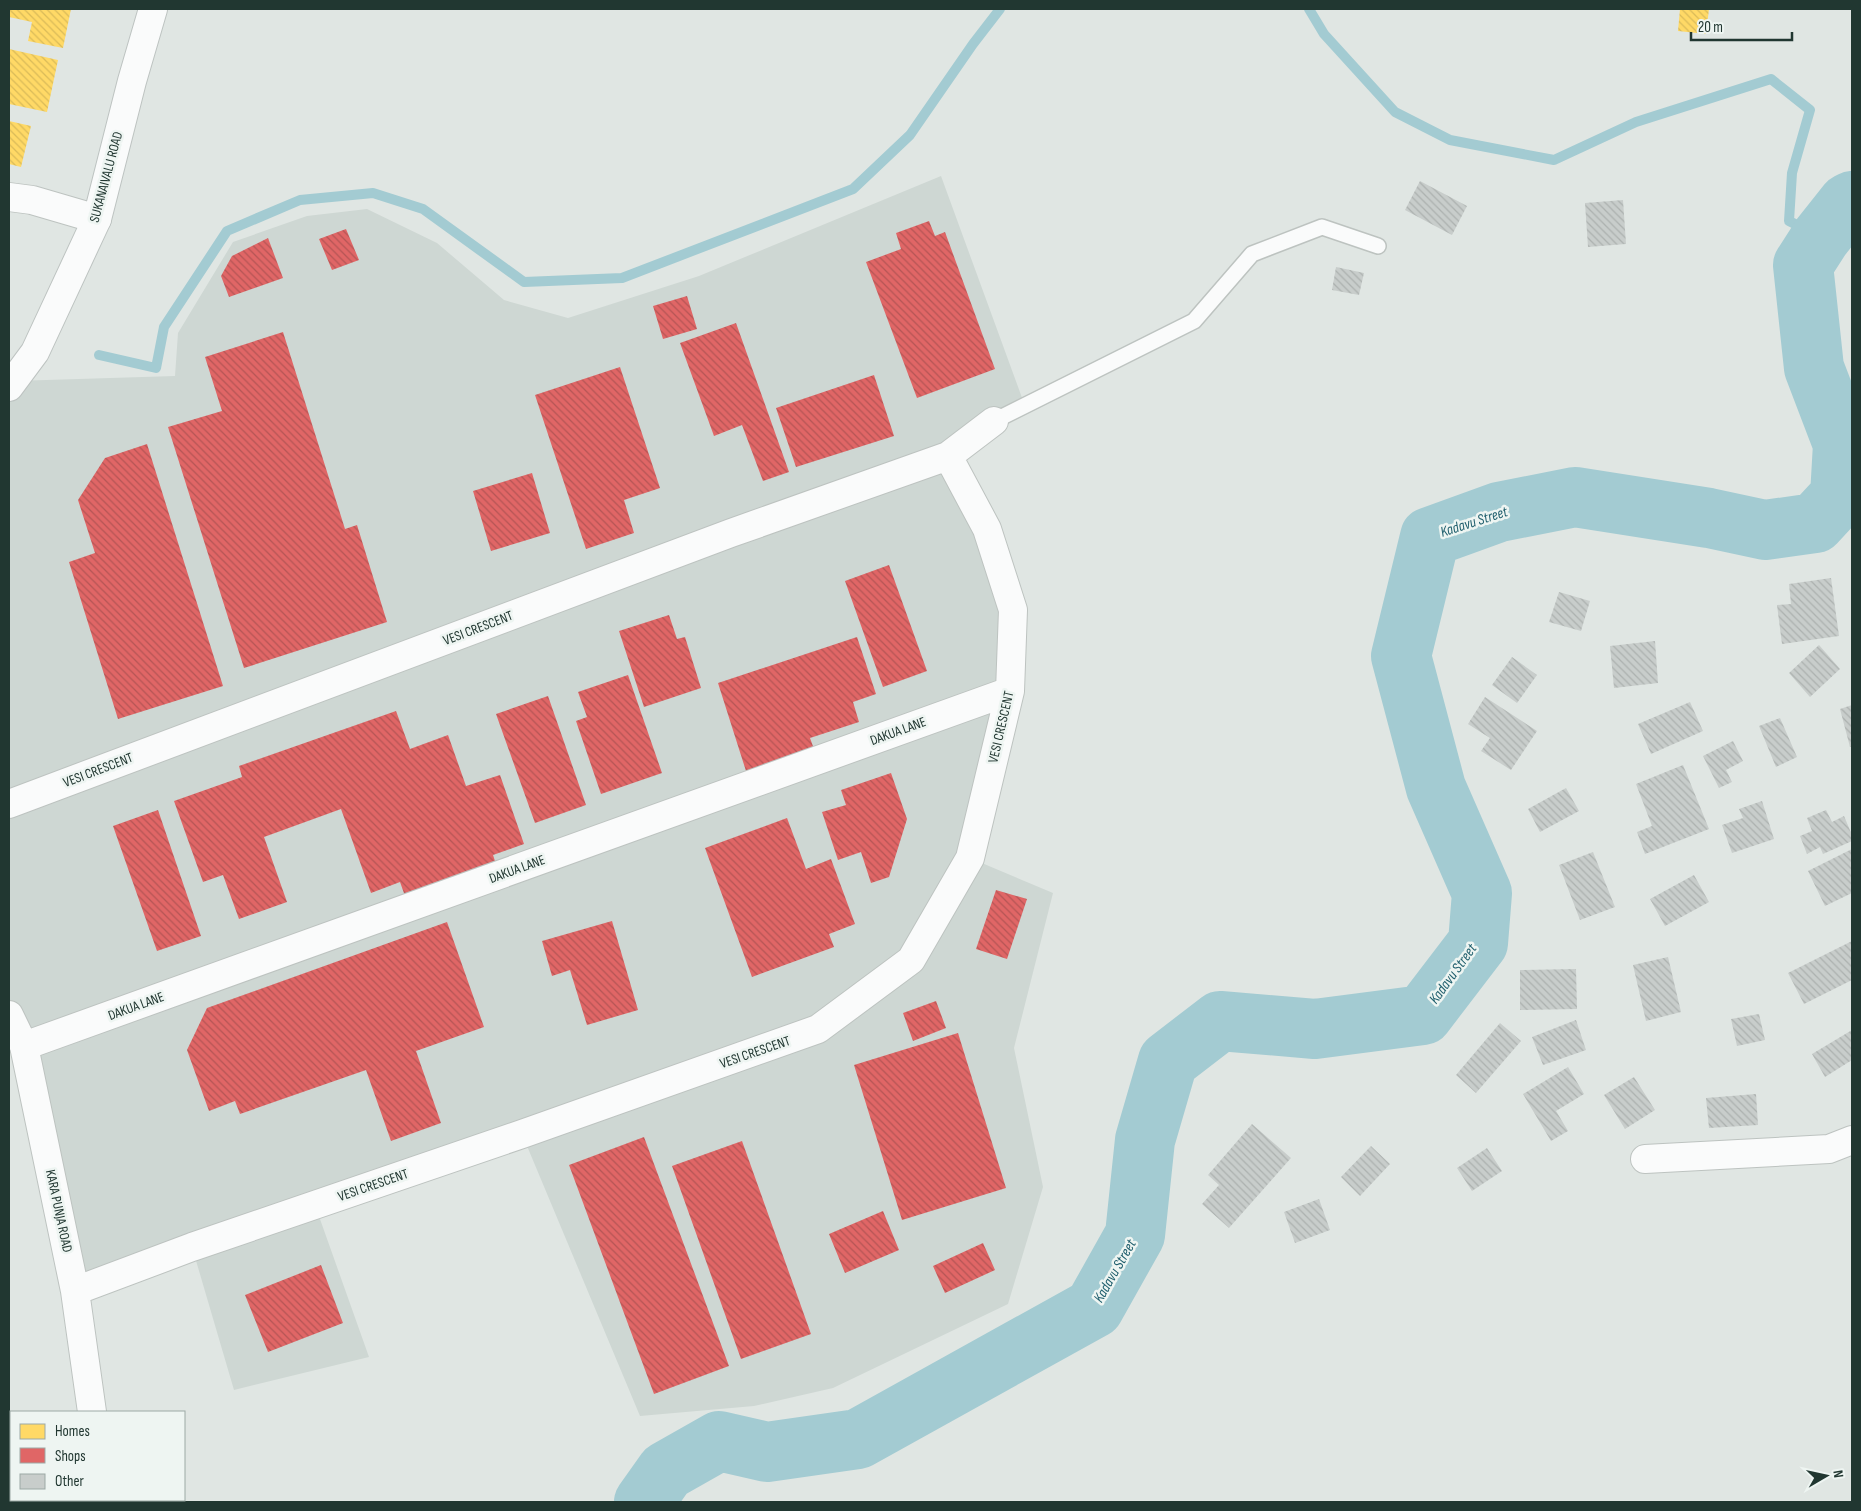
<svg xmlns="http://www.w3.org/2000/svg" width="1861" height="1511" font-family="'Sofia Sans Condensed',sans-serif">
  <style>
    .built { fill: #ced7d3 }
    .homes { fill: url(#homes-back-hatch) }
    .shops { fill: url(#shops-back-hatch) }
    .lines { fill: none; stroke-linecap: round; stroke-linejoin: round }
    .stream { stroke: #a3cbd2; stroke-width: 10 }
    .river { stroke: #a3cbd2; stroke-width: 60 }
    .building { fill: url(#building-back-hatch) }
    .service-casing { stroke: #bdc3c0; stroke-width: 18 }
    .minor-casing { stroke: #bdc3c0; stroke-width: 30 }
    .secondary-casing { stroke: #bdc3c1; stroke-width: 30 }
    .service { stroke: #fafbfb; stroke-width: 15 }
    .minor { stroke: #fafbfb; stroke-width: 28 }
    .secondary { stroke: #fafbfb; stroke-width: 28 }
    .labels { text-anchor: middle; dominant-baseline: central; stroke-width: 5; stroke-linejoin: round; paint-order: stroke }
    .street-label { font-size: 14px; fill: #213731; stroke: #eef5f2 }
    .water-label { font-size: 15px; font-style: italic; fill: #205f6d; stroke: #eef5f2 }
  </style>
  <defs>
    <pattern id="homes-back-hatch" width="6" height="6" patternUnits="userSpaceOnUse" patternTransform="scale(1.25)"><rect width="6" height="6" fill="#ffd966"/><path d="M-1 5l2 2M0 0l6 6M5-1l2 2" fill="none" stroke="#dabb59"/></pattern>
    <pattern id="shops-back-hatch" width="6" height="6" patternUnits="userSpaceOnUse" patternTransform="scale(1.25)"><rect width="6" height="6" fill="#e06666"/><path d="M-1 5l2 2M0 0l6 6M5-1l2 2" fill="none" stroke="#b55555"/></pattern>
    <pattern id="building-back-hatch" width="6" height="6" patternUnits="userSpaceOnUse" patternTransform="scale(1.25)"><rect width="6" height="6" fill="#c8cdcb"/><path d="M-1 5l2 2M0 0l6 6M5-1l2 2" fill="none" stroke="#acb1af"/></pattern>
  </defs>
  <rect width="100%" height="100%" fill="#e0e6e3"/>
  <!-- built -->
  <path class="built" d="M 941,176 L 1025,406 L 948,456 L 1013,610 L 970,858 L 1053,893 L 1014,1048 L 1043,1187 L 1008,1304 L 833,1388 L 754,1406 L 640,1416 L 522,1134 L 315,1205 L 369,1357 L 234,1390 L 192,1247 L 75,1291 L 9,1015 L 9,387 L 14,381 L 175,376 L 178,333 L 233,242 L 307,216 L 367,209 L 437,243 L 504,300 L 568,318 L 699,276 Z"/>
  <!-- homes -->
  <path class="homes" d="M 9,9 L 71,9 L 63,48 L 28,41 L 32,22 L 9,17 Z
    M 1680,9 L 1709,9 L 1706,34 L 1678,31 Z
    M 9,49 L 58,60 L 47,112 L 9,104 Z
    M 9,121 L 31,126 L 21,167 L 9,164 Z
    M 9,1420 L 11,1420 L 11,1471 L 9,1471 Z"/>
  <!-- shops -->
  <path class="shops" d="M 929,221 L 935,236 L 945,232 L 995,369 L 917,398 L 866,262 L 901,249 L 896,233 Z
    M 346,229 L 359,260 L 332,270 L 319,239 Z
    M 268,238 L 283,278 L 229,297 L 221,276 L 232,256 Z
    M 687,296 L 697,329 L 663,339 L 653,306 Z
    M 736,323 L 789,472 L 763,481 L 742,425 L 714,436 L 680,343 Z
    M 283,332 L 345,529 L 357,525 L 387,622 L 244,668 L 168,427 L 222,411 L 205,357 Z
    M 620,367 L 660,488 L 624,500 L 634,533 L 586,549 L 535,395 Z
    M 874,375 L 894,436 L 796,467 L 776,408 Z
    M 147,444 L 223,686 L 118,719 L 69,562 L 95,553 L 78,500 L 105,458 Z
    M 532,473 L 550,533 L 491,551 L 473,491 Z
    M 889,565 L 927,671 L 883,687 L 845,581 Z
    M 669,615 L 677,639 L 685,637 L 701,688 L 644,707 L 619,631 Z
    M 857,637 L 876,694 L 853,702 L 859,722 L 810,738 L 814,749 L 746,771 L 718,683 Z
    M 628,675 L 662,773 L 601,794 L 576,721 L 587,717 L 578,692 Z
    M 548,696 L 586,805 L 535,823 L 496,714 Z
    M 396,711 L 410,749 L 448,735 L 466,786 L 500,775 L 524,844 L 493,855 L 496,864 L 405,896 L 400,882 L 371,893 L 341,809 L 264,837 L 287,902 L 239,919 L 223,875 L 203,882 L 174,801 L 242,777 L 239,766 Z
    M 891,773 L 907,819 L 889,877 L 871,883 L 861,852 L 838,860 L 822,812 L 846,805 L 841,790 Z
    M 158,810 L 201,936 L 157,951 L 113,826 Z
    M 787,818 L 806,869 L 831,859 L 855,924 L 829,934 L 834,947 L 752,977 L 705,848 Z
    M 996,890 L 1027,899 L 1007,959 L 976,949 Z
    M 612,921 L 638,1010 L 587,1025 L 570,970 L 552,976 L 542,941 Z
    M 447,922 L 484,1027 L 416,1051 L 441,1123 L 391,1141 L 366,1070 L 240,1114 L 235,1101 L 209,1111 L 187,1050 L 207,1008 Z
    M 936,1001 L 946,1028 L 913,1041 L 903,1013 Z
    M 958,1033 L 1006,1188 L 902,1220 L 854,1065 Z
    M 644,1137 L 729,1366 L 654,1394 L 569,1165 Z
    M 742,1141 L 811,1334 L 741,1359 L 672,1166 Z
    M 883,1211 L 899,1250 L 845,1273 L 829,1234 Z
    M 983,1243 L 995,1270 L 945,1293 L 933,1266 Z
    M 321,1265 L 343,1323 L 268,1352 L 245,1295 Z"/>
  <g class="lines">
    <!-- stream -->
    <path class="stream" d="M 1309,9 L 1324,34 L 1395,112 L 1450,140 L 1554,160 L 1636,122 L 1771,79 L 1810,110 L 1792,173 L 1789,221 L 1821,237
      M 99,355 L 156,368 L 164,327 L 227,231 L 300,200 L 373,193 L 423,209 L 524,282 L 622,278 L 853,189 L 910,135 L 973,44 L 1000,9"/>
    <!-- river -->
    <path class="river" d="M 644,1502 L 666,1471 L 719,1441 L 767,1452 L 858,1439 L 1094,1308 L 1135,1235 L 1145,1140 L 1168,1061 L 1220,1021 L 1315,1029 L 1423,1015 L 1478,943 L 1482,893 L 1436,788 L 1401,656 L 1430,537 L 1499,512 L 1575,497 L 1709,518 L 1765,530 L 1815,523 L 1840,496 L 1843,444 L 1814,368 L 1803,265 L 1821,237 L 1848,203 L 1852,201"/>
  </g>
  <!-- building -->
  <path class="building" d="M 1420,181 L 1467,206 L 1452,235 L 1405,210 Z
    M 1623,200 L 1626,244 L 1588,247 L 1585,203 Z
    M 1336,267 L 1364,273 L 1359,295 L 1332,290 Z
    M 1831,578 L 1839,636 L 1782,644 L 1777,605 L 1791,604 L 1789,584 Z
    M 1559,592 L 1590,601 L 1581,631 L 1549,622 Z
    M 1655,641 L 1658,683 L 1614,688 L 1610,646 Z
    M 1819,645 L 1840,669 L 1810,697 L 1789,673 Z
    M 1512,657 L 1537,675 L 1517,703 L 1492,685 Z
    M 1485,697 L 1537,731 L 1511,770 L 1481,751 L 1490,738 L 1468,724 Z
    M 1690,702 L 1703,731 L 1651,754 L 1638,724 Z
    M 1852,705 L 1852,747 L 1850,747 L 1840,709 Z
    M 1780,718 L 1797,757 L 1776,767 L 1759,726 Z
    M 1733,741 L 1743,761 L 1726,770 L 1732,782 L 1719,788 L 1703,756 Z
    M 1683,765 L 1709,829 L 1645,854 L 1637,832 L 1652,826 L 1636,784 Z
    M 1566,788 L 1579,811 L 1540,832 L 1528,809 Z
    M 1762,801 L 1774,839 L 1732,853 L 1722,825 L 1743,818 L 1739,809 Z
    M 1826,810 L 1832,822 L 1844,816 L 1852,835 L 1852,841 L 1823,854 L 1820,847 L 1807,854 L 1800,836 L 1812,831 L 1807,818 Z
    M 1852,849 L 1852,893 L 1825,906 L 1808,871 Z
    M 1593,852 L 1615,907 L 1580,920 L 1559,865 Z
    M 1694,875 L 1709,902 L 1665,926 L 1650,899 Z
    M 1852,941 L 1852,980 L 1804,1004 L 1788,973 Z
    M 1668,957 L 1681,1012 L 1646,1021 L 1633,965 Z
    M 1576,969 L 1577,1009 L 1520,1010 L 1520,970 Z
    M 1759,1014 L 1765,1040 L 1737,1046 L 1731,1019 Z
    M 1576,1020 L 1586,1050 L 1543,1065 L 1532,1037 Z
    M 1500,1023 L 1521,1041 L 1476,1093 L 1456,1075 Z
    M 1852,1030 L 1852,1060 L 1825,1077 L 1812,1054 Z
    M 1568,1067 L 1584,1094 L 1556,1111 L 1568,1131 L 1551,1141 L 1523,1094 Z
    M 1634,1077 L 1655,1110 L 1625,1129 L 1604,1095 Z
    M 1756,1094 L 1758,1125 L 1709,1128 L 1706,1098 Z
    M 1252,1124 L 1291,1158 L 1229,1228 L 1202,1204 L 1219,1185 L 1208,1175 Z
    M 1371,1146 L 1390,1164 L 1360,1196 L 1341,1177 Z
    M 1487,1148 L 1502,1171 L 1472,1191 L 1457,1168 Z
    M 1319,1199 L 1330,1230 L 1295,1243 L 1284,1212 Z"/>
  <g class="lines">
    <!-- service casing -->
    <g class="service-casing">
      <path id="service" d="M 994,421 L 1194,321 L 1252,254 L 1322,227 L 1378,246"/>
    </g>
    <!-- minor casing -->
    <g class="minor-casing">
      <path id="minor" d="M 9,197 L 32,200 L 97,219
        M 9,804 L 731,533 L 948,456 L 994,421
        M 9,1015 L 24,1046 L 75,1291 L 92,1412
        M 24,1046 L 1010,691
        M 1645,1159 L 1829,1149 L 1852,1140
        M 75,1291 L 192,1247 L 522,1134 L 818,1029 L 911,960 L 970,858 L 1010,691 L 1013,610 L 987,529 L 948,456
        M 94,1502 L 95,1500"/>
    </g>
    <!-- secondary casing -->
    <g class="secondary-casing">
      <path id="secondary" d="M 9,387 L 35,352 L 97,219 L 132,81 L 153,9"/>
    </g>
    <!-- service -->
    <use href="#service" class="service"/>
    <!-- minor -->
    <use href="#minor" class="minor"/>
    <!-- secondary -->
    <use href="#secondary" class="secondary"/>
  </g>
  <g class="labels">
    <!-- street labels -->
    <g class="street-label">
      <text transform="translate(106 177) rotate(-75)">SUKANAIVALU ROAD</text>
      <text transform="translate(478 628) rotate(-21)">VESI CRESCENT</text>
      <text transform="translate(1001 727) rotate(-77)">VESI CRESCENT</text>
      <text transform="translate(898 731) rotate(-20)">DAKUA LANE</text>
      <text transform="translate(98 770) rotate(-21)">VESI CRESCENT</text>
      <text transform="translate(517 869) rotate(-20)">DAKUA LANE</text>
      <text transform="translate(136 1006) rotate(-20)">DAKUA LANE</text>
      <text transform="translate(755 1052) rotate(-19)">VESI CRESCENT</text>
      <text transform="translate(373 1185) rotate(-19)">VESI CRESCENT</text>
      <text transform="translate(59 1211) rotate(78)">KARA PUNJA ROAD</text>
    </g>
    <!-- water labels -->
    <g class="water-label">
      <text transform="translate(1474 522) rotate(-18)">Kadavu Street</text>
      <text transform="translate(1453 974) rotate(-54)">Kadavu Street</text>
      <text transform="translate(1115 1271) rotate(-60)">Kadavu Street</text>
    </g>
  </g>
  <!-- border -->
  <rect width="1861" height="1511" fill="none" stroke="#213731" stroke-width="20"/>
  <!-- legend -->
  <rect x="10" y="1411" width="175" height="90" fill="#eef5f2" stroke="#9ca9a5"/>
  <rect x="20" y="1424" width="25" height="15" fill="#ffd966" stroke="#9ca9a5"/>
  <text x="55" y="1436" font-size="15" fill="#213731">Homes</text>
  <rect x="20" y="1448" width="25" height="15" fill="#e06666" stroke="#9ca9a5"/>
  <text x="55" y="1461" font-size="15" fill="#213731">Shops</text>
  <rect x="20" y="1474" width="25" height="15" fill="#c8cdcb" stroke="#9ca9a5"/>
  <text x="55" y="1486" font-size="15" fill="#213731">Other</text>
  <!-- north arrow -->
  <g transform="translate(1826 1476) rotate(81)" stroke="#eef5f2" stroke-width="4" paint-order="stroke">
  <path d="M0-4L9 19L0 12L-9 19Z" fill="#213731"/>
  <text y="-8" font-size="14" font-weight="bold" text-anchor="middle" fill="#213731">N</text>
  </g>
  <!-- scale -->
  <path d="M1691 32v8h101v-8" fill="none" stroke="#213731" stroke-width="2.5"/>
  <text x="1698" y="32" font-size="15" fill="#213731" stroke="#eef5f2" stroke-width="4" paint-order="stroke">20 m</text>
</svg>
